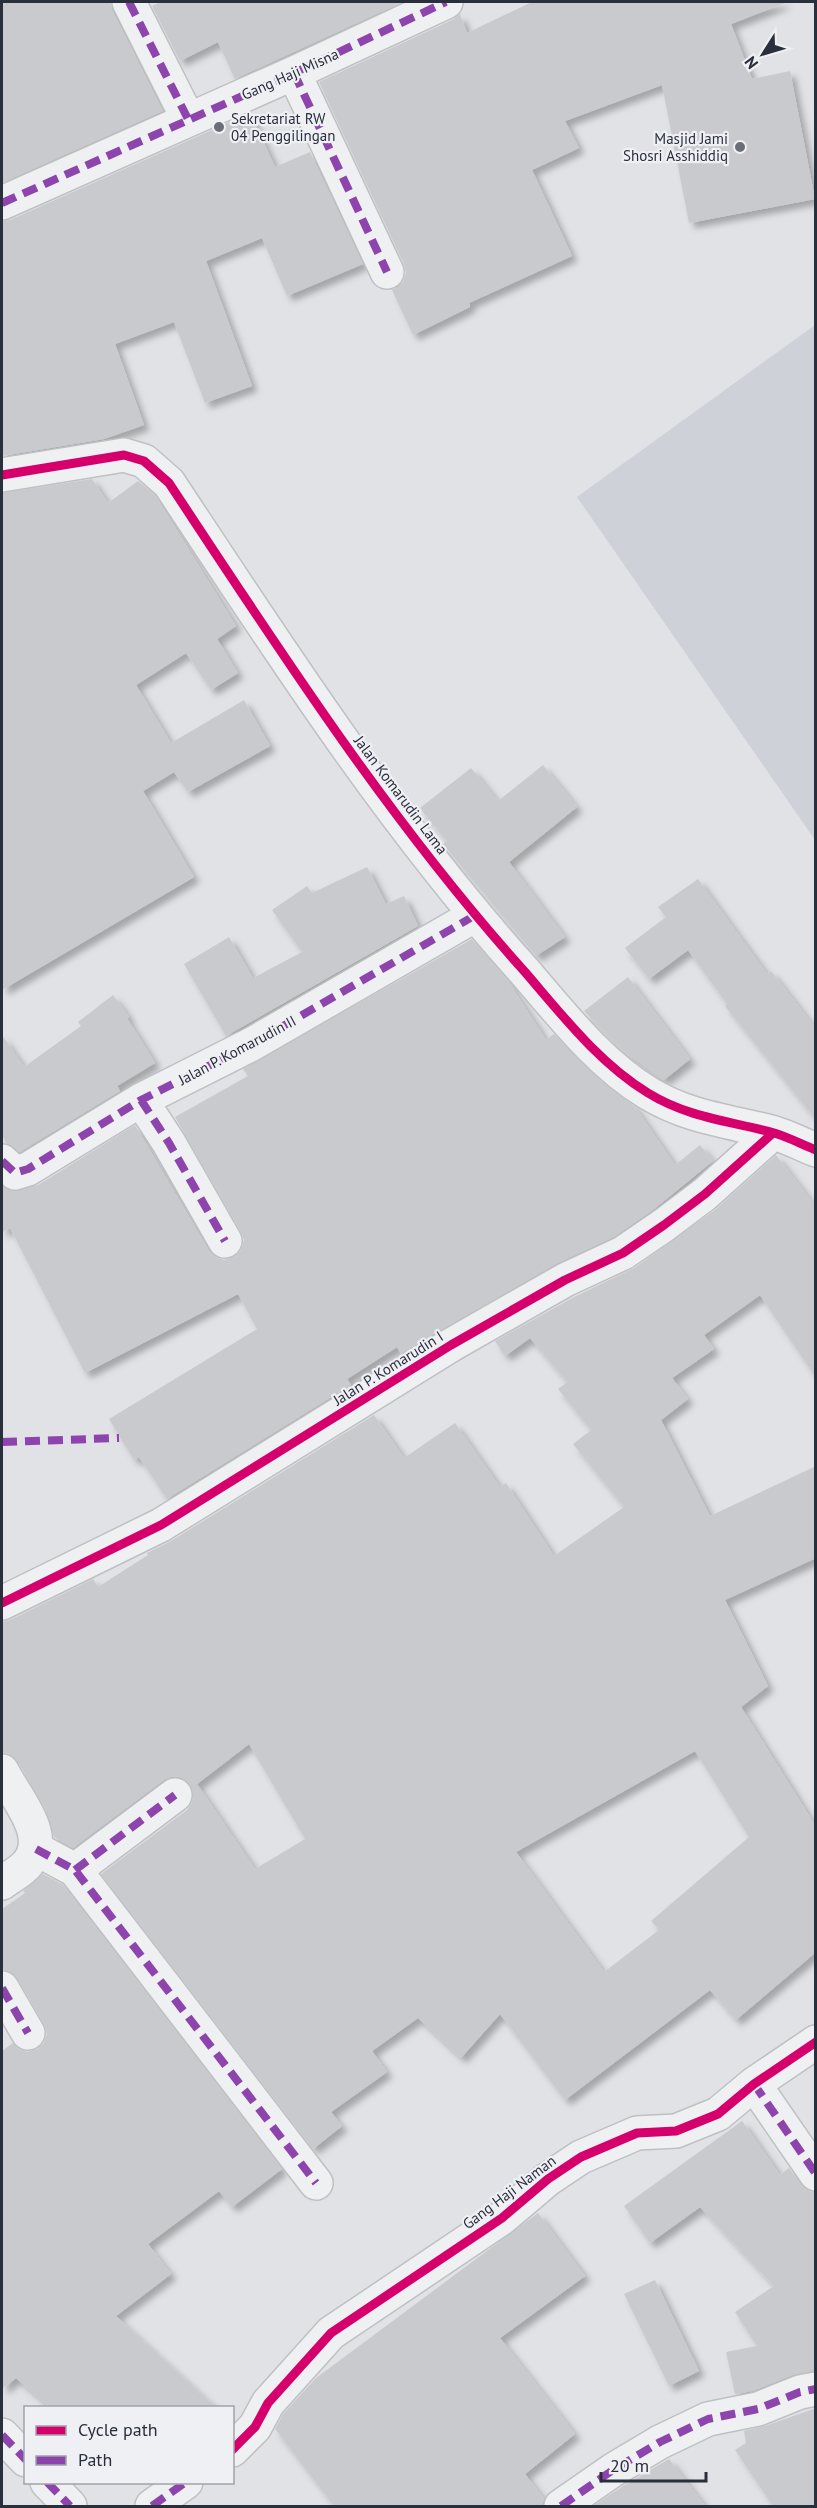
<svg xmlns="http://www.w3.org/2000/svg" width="817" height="2508" font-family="'PT Sans',sans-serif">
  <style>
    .built { fill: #cfd1d8 }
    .building { fill: #c9cacd; fill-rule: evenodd; filter: url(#shadow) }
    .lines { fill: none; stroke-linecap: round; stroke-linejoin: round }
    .minor-casing { stroke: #bfc0c3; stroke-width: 36 }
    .tertiary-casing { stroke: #bfc0c3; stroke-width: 36 }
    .minor { stroke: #eff0f2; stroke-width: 33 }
    .tertiary { stroke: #eff0f2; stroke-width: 33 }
    .quiet { stroke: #8e44ad; stroke-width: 8; stroke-dasharray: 15 8; stroke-linecap: butt }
    .cycleway-casing { stroke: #eef0f4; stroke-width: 13 }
    .cycleway { stroke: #d6006c; stroke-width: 9 }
    .poi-dot { fill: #6a6e77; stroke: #eef0f4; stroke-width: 2 }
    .labels { text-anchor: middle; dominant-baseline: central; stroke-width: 4.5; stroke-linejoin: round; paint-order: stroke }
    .street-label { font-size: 15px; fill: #2a2f3c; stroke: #eef0f4 }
    .poi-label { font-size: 15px; fill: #2a2f3c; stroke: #eef0f4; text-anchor: start }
  </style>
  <defs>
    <filter id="shadow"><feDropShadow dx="5.5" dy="5.5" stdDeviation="3" flood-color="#0004"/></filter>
  </defs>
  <rect width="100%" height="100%" fill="#e0e2e5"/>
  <!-- built -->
  <path class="built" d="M 815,325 L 815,840 L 577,497 Z"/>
  <!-- building -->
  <path class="building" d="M 2,2 L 110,2 L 112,10 L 163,111 L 2,183 Z
    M 161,2 L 403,2 L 235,79 L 218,42 L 180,61 L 152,6 Z
    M 532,2 L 785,2 L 785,3 L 731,24 L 752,79 L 790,71 L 815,199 L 689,223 L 662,85 L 565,121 L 579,148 L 532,170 L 572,256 L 469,303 L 470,307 L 413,335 L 392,290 L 403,282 L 406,273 L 404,264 L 319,82 L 454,19 L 460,14 L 467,33 Z
    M 250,113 L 275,167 L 310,152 L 363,264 L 287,296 L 262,238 L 206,261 L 252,386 L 205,403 L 174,322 L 115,344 L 144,425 L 104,439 L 2,456 L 2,221 L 10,220 Z
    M 92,479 L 108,503 L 138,481 L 155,495 L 236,626 L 217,639 L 238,673 L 211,690 L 186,653 L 136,685 L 171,743 L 244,700 L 270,746 L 188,792 L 174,772 L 143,791 L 194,877 L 2,990 L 2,493 Z
    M 543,765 L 577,807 L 509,862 L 565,937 L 536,956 L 443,844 L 447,841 L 420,808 L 471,768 L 498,801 Z
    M 367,867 L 386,904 L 404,896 L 418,926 L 226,1036 L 184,964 L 229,937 L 253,978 L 302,952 L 272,910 L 307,886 L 312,893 Z
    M 698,879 L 767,974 L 771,971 L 816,1029 L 816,1120 L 725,1006 L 727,1004 L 688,950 L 649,979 L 625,948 L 666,917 L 658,907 Z
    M 472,939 L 508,981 L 546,1040 L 554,1034 L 601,1081 L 635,1107 L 675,1165 L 700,1145 L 713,1161 L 653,1210 L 614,1237 L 556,1264 L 401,1354 L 397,1347 L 347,1379 L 351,1385 L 167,1499 L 139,1457 L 134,1460 L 109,1419 L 257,1329 L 238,1294 L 85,1373 L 10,1228 L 2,1232 L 2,1186 L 11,1191 L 38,1185 L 135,1125 L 209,1251 L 215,1257 L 224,1260 L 234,1257 L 241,1250 L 244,1240 L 241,1232 L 175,1117 L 248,1076 L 243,1069 Z
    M 628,977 L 690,1059 L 664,1080 L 626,1053 L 584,1011 Z
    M 113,995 L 129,1017 L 127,1018 L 155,1063 L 117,1086 L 120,1091 L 20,1152 L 6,1143 L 2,1135 L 2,1035 L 24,1067 L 81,1026 L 78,1022 Z
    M 776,1155 L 816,1207 L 816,1378 L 760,1295 L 704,1335 L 714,1349 L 672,1378 L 688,1399 L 661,1420 L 710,1516 L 816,1466 L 816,1558 L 725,1600 L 768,1686 L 741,1707 L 816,1827 L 816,1952 L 736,2020 L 710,1990 L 565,2100 L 500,2014 L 461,2058 L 418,2018 L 372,2051 L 387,2072 L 331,2112 L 342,2126 L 313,2149 L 101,1874 L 187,1810 L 192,1802 L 193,1792 L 190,1784 L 182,1778 L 172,1777 L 164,1780 L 73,1848 L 54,1837 L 45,1808 L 18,1762 L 11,1755 L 2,1752 L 2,1622 L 10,1620 L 93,1579 L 98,1587 L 148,1555 L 147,1553 L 171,1541 L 374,1415 L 404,1458 L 455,1423 L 500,1487 L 506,1483 L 554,1556 L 624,1507 L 573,1444 L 591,1430 L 558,1389 L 567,1382 L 530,1338 L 505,1356 L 495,1341 L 574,1297 L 634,1268 L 716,1209 ZM 249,1744 L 305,1839 L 255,1869 L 197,1784 ZM 695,1751 L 749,1837 L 651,1921 L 659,1930 L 604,1972 L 516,1852 Z
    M 43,1874 L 63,1885 L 282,2169 L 232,2207 L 219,2191 L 148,2244 L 171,2274 L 116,2316 L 216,2408 L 51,2408 L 16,2378 L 2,2389 L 2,2051 L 13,2043 L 19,2049 L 27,2052 L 37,2049 L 44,2043 L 47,2034 L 44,2024 L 18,1979 L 11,1972 L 2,1969 L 2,1909 L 25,1893 L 23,1891 Z
    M 742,2121 L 780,2175 L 789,2168 L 801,2185 L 807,2191 L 816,2192 L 816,2371 L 793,2375 L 753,2391 L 735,2394 L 726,2352 L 757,2346 L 735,2312 L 774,2286 L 700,2207 L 650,2243 L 624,2206 Z
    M 538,2213 L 585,2276 L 500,2338 L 575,2434 L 525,2474 L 544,2499 L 542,2506 L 334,2506 L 275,2429 L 283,2414 L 316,2378 Z
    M 655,2280 L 699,2371 L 669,2386 L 624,2294 Z
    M 816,2408 L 816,2506 L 773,2506 L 735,2450 L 746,2443 L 744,2431 L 765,2426 Z
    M 669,2459 L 705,2506 L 593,2506 L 623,2486 Z"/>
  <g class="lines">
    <!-- minor casing -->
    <g class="minor-casing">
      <path id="minor" d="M 129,2 L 188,119
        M 294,73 L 387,272
        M 2,203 L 294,73 L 446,2
        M 141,1100 L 169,1143 L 225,1241
        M 2,1161 L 15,1173 L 28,1169 L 141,1100 L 252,1044 L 474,916
        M 2,1603 L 161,1525 L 451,1345 L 565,1280 L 623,1253 L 664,1225 L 705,1194 L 773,1133
        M 2,1771 C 15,1797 51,1835 28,1863 C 22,1871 10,1877 2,1883
        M 36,1849 L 75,1870 L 316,2183
        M 75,1870 L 175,1795
        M 2,1988 L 28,2033
        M 754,2084 L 816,2174
        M 2,2435 L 26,2460
        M 232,2450 L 255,2427 L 268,2403 L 331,2333 L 502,2218 L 548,2179 L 581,2157 L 637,2133 L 676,2131 L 718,2114 L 754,2084 L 816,2042
        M 47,2482 L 70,2506
        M 152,2506 L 186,2482
        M 561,2506 L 613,2470 L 660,2442 L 708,2419 L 758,2409 L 800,2392 L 816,2389"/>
    </g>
    <!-- tertiary casing -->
    <g class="tertiary-casing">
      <path id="tertiary" d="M 2,475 L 124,455 L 144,461 L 169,483 C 280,651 390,822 525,972 C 562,1015 599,1063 648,1093 C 687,1117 728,1121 771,1132 C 786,1136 801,1144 816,1150"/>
    </g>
    <!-- minor -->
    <use href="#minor" class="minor"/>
    <!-- tertiary -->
    <use href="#tertiary" class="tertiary"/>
    <!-- quiet -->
    <path class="quiet" d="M 129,2 L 188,119
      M 294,73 L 387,272
      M 2,203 L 294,73 L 446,2
      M 141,1100 L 169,1143 L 225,1241
      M 2,1161 L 15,1173 L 28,1169 L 141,1100 L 252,1044 L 474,916
      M 2,1442 L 119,1438
      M 36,1849 L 75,1870 L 316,2183
      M 75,1870 L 175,1795
      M 2,1988 L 28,2033
      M 754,2084 L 816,2174
      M 2,2435 L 26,2460
      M 47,2482 L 70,2506
      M 152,2506 L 186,2482
      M 561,2506 L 613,2470 L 660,2442 L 708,2419 L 758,2409 L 800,2392 L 816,2389"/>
    <!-- cycleway casing -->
    <g class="cycleway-casing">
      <path id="cycleway" d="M 2,475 L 124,455 L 144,461 L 169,483 C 280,651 390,822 525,972 C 562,1015 599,1063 648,1093 C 687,1117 728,1121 771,1132 C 786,1136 801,1144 816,1150
        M 2,1603 L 161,1525 L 451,1345 L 565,1280 L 623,1253 L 664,1225 L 705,1194 L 773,1133
        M 232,2450 L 255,2427 L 268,2403 L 331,2333 L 502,2218 L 548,2179 L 581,2157 L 637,2133 L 676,2131 L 718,2114 L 754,2084 L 816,2042"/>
    </g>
    <!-- cycleway -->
    <use href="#cycleway" class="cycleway"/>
  </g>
  <!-- markers -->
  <g class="poi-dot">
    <circle cx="219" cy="127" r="6"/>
    <circle cx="740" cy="147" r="6"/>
  </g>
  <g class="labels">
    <!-- street labels -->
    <g class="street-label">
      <text transform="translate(290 74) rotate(-24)">Gang Haji Misna</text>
      <text transform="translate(401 795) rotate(53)">Jalan Komarudin Lama</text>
      <text transform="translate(237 1050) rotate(-28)">Jalan P. Komarudin II</text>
      <text transform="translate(388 1368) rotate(-32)">Jalan P. Komarudin I</text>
      <text transform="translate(509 2192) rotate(-37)">Gang Haji Naman</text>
    </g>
    <!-- poi labels -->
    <g class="poi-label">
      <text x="231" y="118">Sekretariat RW<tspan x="231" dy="17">04 Penggilingan</tspan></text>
      <text x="728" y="138" text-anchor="end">Masjid Jami<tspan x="728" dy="17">Shosri Asshiddiq</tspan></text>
    </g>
  </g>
  <!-- border -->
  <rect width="817" height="2508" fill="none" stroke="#2a2f3c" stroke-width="6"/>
  <!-- legend -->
  <rect x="24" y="2406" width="210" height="78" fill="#eef0f4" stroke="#a0a3aa" stroke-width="1.5"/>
  <rect x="36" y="2426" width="30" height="9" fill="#d6006c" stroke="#a0a3aa" stroke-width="1.5"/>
  <text x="78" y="2436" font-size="18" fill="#2a2f3c">Cycle path</text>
  <rect x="36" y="2456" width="30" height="9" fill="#8e44ad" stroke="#a0a3aa" stroke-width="1.5"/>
  <text x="78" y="2466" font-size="18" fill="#2a2f3c">Path</text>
  <!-- north arrow -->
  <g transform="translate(763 54) rotate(233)" stroke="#eef0f4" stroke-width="4.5" paint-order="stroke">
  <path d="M0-4.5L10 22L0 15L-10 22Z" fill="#2a2f3c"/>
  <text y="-9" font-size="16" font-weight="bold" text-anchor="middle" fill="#2a2f3c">N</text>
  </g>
  <!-- scale -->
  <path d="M601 2472v9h105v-9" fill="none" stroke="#2a2f3c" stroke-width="3"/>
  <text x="610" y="2472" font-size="18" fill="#2a2f3c" stroke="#eef0f4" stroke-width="4.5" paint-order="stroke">20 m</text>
</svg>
